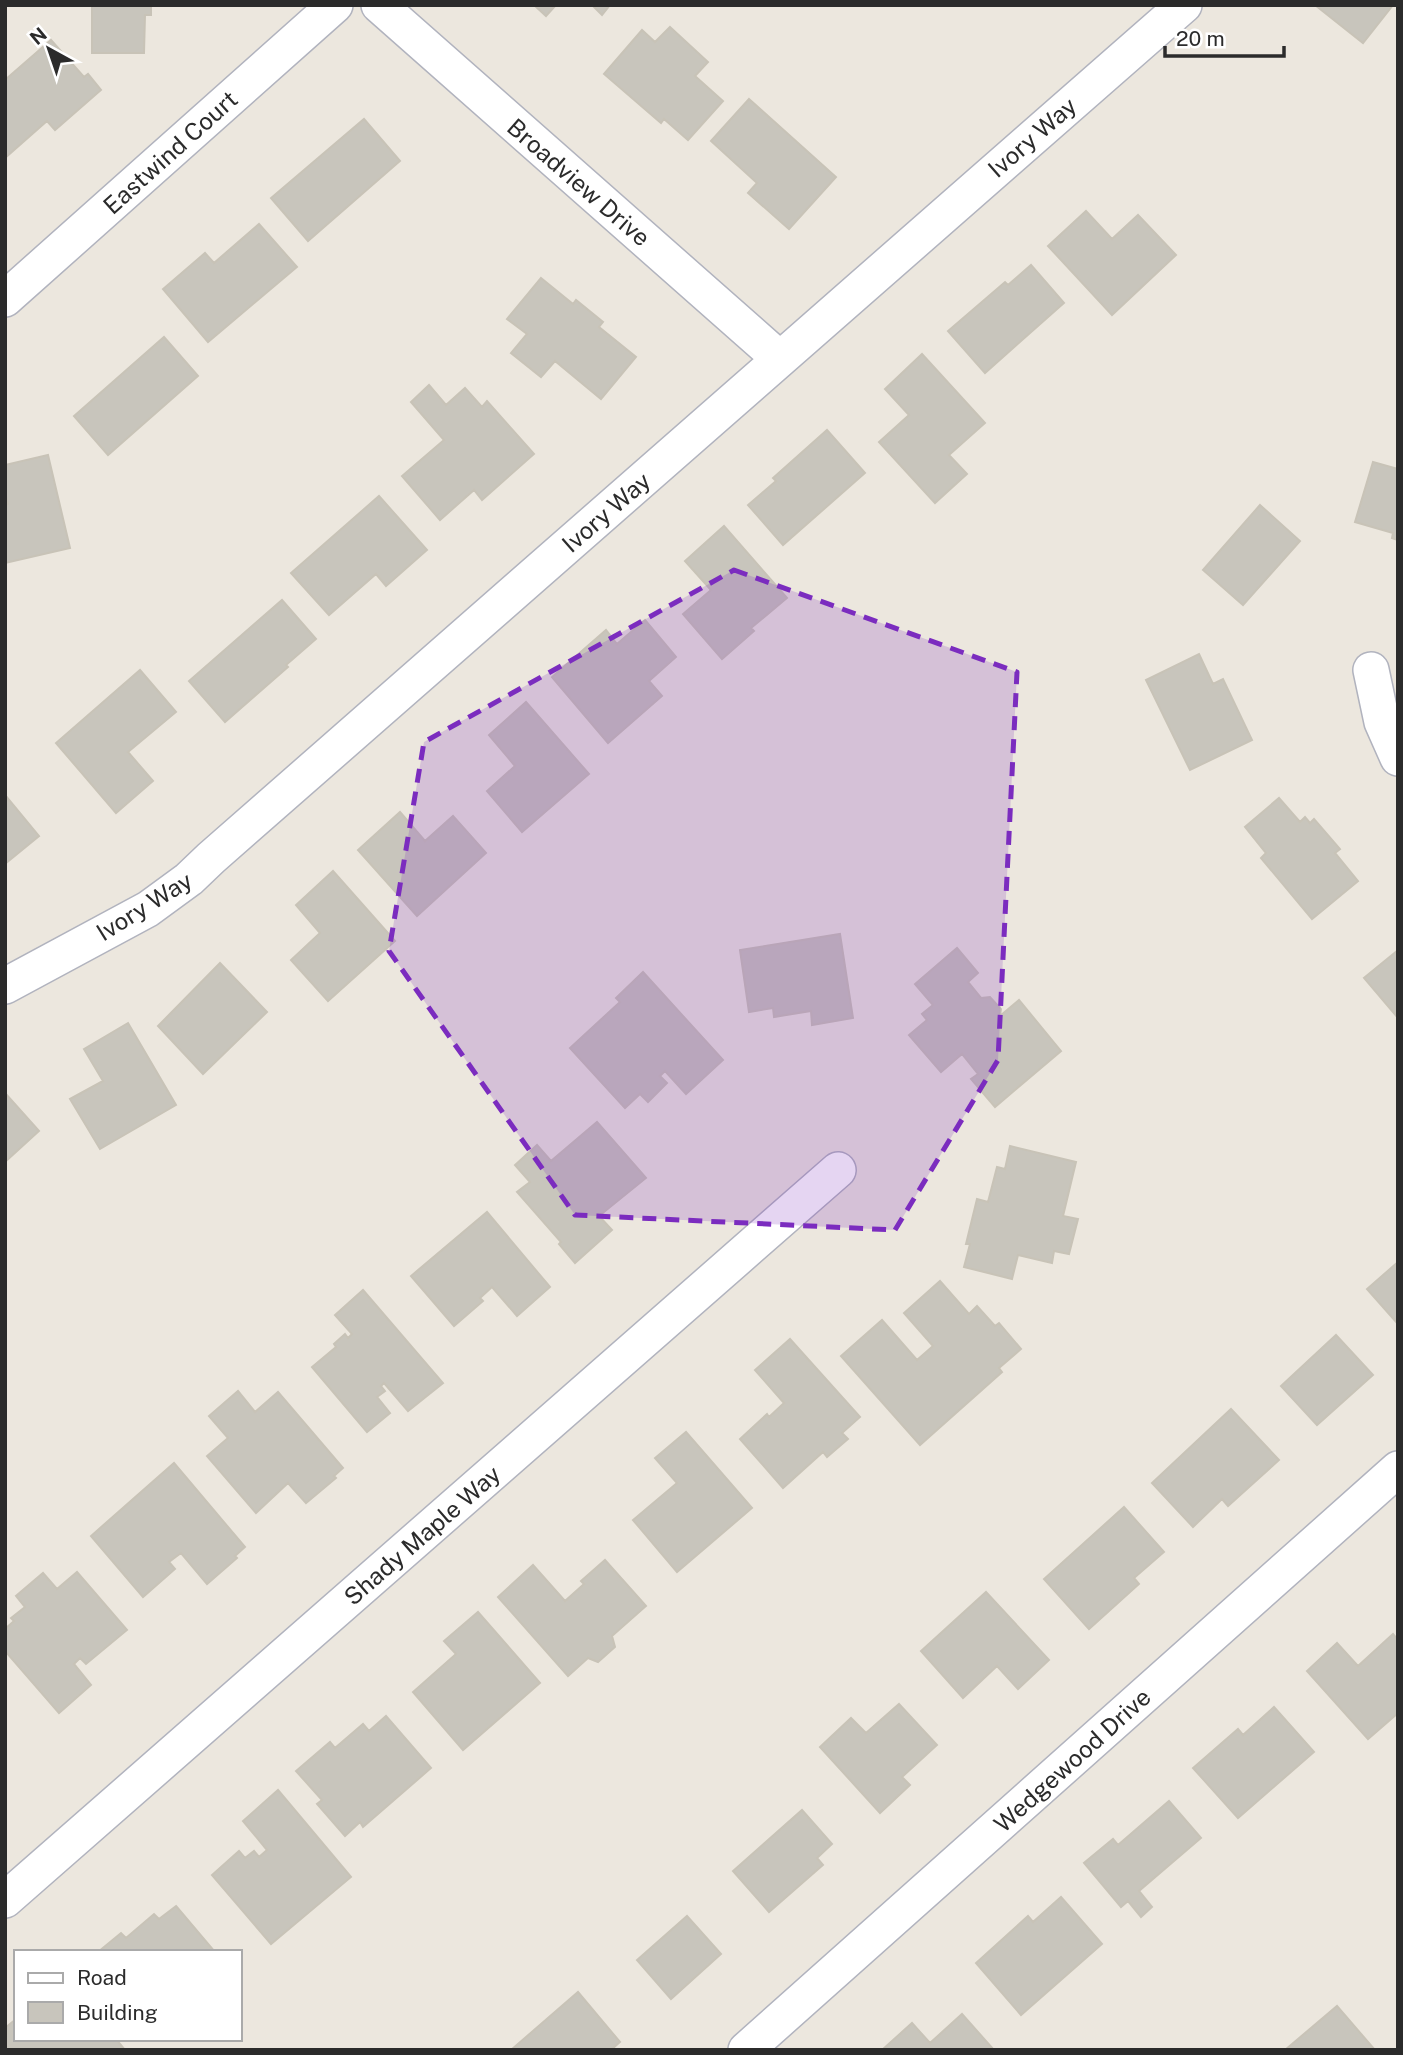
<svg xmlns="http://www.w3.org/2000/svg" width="1403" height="2055" font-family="'Public Sans',sans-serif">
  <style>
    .building { fill: #c8c5bc; stroke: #c8c3b7; stroke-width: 2 }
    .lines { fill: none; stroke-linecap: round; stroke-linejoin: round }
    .street-casing { stroke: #b1b3be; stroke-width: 38 }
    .street { stroke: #fff; stroke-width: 35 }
    .marked { fill: #7b2cbf; fill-opacity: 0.2; stroke: #7b2cbf; stroke-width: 5; stroke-dasharray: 14 9; stroke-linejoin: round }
    .labels { text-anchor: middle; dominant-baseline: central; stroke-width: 7; stroke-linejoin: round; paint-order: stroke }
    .street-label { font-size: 24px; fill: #2b2b2b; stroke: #fff }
  </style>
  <rect width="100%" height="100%" fill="#ece7de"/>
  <!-- building -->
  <path class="building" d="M 92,5 L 151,5 L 151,15 L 145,15 L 144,53 L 92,53 Z
    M 534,5 L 556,5 L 546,16 Z
    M 592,5 L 610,5 L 602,15 Z
    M 1315,5 L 1393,5 L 1363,43 Z
    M 670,27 L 708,62 L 695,76 L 723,101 L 688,140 L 664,119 L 661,123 L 604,74 L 642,30 L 655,42 Z
    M 51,40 L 84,77 L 88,74 L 101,90 L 55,130 L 47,121 L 5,158 L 5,80 Z
    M 749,99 L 836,177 L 789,229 L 748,193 L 757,183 L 711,141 Z
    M 364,119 L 400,161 L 308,241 L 271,198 Z
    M 1086,211 L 1112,239 L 1138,215 L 1176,255 L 1112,315 L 1048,246 Z
    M 259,224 L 297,267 L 208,342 L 163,289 L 205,253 L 214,263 Z
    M 1031,265 L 1064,303 L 985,373 L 948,331 L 1005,282 L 1008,285 Z
    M 541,278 L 573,304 L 576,300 L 603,322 L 599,327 L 636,357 L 601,399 L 555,361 L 541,377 L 511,353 L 527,334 L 507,319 Z
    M 164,337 L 198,376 L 108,455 L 74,416 Z
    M 922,354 L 985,423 L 949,455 L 967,474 L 935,503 L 879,442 L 909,415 L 885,389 Z
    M 429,385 L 446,405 L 465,388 L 482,407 L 487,401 L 534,454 L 482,500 L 474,490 L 440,520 L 402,476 L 444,440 L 411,402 Z
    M 827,430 L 865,473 L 783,545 L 748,505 L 776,481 L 773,478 Z
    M 48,455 L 70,548 L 5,563 L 5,505 L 8,504 L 5,492 L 5,465 Z
    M 1373,462 L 1398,469 L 1398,540 L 1392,538 L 1393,533 L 1355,522 Z
    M 379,496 L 427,550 L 386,586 L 376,574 L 329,615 L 291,573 Z
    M 1260,505 L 1300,541 L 1243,605 L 1203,570 Z
    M 724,526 L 787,598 L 751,628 L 754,631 L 722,659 L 683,614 L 711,590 L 685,561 Z
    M 282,600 L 316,639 L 286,665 L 288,667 L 225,722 L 189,681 Z
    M 645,620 L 676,657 L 649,681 L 662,696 L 608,743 L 552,677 L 606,630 L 617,644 Z
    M 1199,654 L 1213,684 L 1223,679 L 1252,740 L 1190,770 L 1146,680 Z
    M 140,670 L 176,712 L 128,752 L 153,781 L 116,813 L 56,743 Z
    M 526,702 L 589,774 L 522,832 L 487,791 L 515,766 L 489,735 Z
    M 5,795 L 39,836 L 5,864 Z
    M 1279,798 L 1300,822 L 1305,817 L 1310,823 L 1314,819 L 1340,849 L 1335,853 L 1358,881 L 1312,919 L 1261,858 L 1266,853 L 1245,827 Z
    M 400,812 L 425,841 L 453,816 L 486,853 L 417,916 L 358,850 Z
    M 333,871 L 395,941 L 328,1001 L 291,960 L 320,933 L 296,905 Z
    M 840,934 L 853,1018 L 812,1025 L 811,1011 L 774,1017 L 773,1008 L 749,1012 L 740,950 Z
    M 957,948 L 978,973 L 968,982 L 981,998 L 990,997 L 1001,1009 L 1000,1016 L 1019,1000 L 1061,1051 L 995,1107 L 971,1079 L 978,1074 L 962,1054 L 941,1072 L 909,1035 L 927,1020 L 922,1014 L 933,1005 L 915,984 Z
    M 1398,950 L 1398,1018 L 1364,978 Z
    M 220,963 L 267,1012 L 203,1074 L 158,1026 Z
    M 643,972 L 723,1060 L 686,1094 L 665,1071 L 660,1076 L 667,1083 L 648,1102 L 640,1094 L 625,1108 L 570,1048 L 620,1002 L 616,998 Z
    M 128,1023 L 176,1105 L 100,1149 L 70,1099 L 103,1081 L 84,1049 Z
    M 5,1093 L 39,1131 L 5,1162 Z
    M 597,1122 L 646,1178 L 599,1216 L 612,1230 L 575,1263 L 559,1244 L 561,1242 L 517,1192 L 530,1182 L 515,1165 L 537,1145 L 551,1161 Z
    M 1010,1146 L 1076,1162 L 1063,1216 L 1078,1219 L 1069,1254 L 1054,1251 L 1052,1263 L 1018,1255 L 1012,1279 L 964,1267 L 970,1244 L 966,1244 L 977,1199 L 988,1202 L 997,1167 L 1005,1169 Z
    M 487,1212 L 550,1287 L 517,1316 L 492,1287 L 480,1298 L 483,1301 L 454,1326 L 411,1276 Z
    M 1398,1262 L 1398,1324 L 1367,1289 Z
    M 940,1281 L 969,1314 L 977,1306 L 995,1326 L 999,1323 L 1021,1349 L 999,1368 L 1002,1372 L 920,1445 L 841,1356 L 882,1320 L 917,1360 L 933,1346 L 904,1313 Z
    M 363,1290 L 443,1383 L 408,1411 L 384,1383 L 381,1386 L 385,1391 L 377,1397 L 390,1413 L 367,1432 L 312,1367 L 336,1347 L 334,1344 L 345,1334 L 348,1338 L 352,1334 L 335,1315 Z
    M 1336,1335 L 1373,1375 L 1317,1425 L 1281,1386 Z
    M 790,1339 L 860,1417 L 842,1433 L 848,1439 L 827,1457 L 823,1452 L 783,1488 L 740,1439 L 767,1414 L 769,1417 L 784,1403 L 755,1370 Z
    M 238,1391 L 255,1412 L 278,1392 L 343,1468 L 334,1476 L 336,1478 L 306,1503 L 288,1483 L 256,1513 L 207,1456 L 228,1438 L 209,1416 Z
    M 1231,1409 L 1279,1460 L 1228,1506 L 1222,1499 L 1193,1527 L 1152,1483 Z
    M 686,1432 L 752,1508 L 677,1572 L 633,1520 L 677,1483 L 655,1458 Z
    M 174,1463 L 245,1547 L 235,1556 L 237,1558 L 207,1584 L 181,1553 L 169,1562 L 175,1569 L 143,1597 L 91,1536 Z
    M 1124,1507 L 1164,1552 L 1134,1578 L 1139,1584 L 1089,1629 L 1044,1579 Z
    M 605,1560 L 646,1606 L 612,1636 L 615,1647 L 598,1662 L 588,1658 L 568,1676 L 498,1597 L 533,1565 L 565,1601 L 584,1584 L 581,1581 Z
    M 77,1572 L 127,1630 L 86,1664 L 80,1658 L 74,1664 L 91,1685 L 59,1713 L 5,1651 L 5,1629 L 14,1621 L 11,1618 L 25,1607 L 16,1596 L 43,1573 L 57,1589 Z
    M 986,1592 L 1049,1660 L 1018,1689 L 997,1666 L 963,1698 L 921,1651 Z
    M 478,1612 L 540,1683 L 463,1750 L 413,1692 L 456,1654 L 444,1641 Z
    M 1393,1634 L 1398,1640 L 1398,1713 L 1368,1739 L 1307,1671 L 1337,1643 L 1358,1666 Z
    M 899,1704 L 937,1745 L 902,1777 L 910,1785 L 880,1813 L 820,1747 L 851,1718 L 866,1733 Z
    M 1274,1707 L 1314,1752 L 1238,1818 L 1193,1768 L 1238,1729 L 1243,1735 Z
    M 386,1716 L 431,1768 L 363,1827 L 360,1822 L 345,1836 L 317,1804 L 322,1800 L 296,1771 L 330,1742 L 335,1748 L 363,1724 L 369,1731 Z
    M 278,1790 L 351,1877 L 271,1944 L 212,1875 L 239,1851 L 245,1858 L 254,1851 L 259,1857 L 267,1850 L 243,1821 Z
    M 1169,1801 L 1201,1838 L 1139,1891 L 1152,1907 L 1141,1917 L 1128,1901 L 1121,1907 L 1084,1863 L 1113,1839 L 1118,1845 Z
    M 802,1810 L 832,1844 L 817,1858 L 823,1865 L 769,1912 L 733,1871 Z
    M 1061,1897 L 1102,1944 L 1021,2015 L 976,1963 L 1028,1916 L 1033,1922 Z
    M 176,1906 L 215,1952 L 98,1952 L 121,1933 L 126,1938 L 154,1914 L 159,1919 Z
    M 687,1916 L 721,1954 L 671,1999 L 637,1960 Z
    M 578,1992 L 620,2042 L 611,2050 L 511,2050 Z
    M 1337,2006 L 1375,2050 L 1285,2050 Z
    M 962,2014 L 994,2050 L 882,2050 L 912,2023 L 930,2043 Z
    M 16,2019 L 16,2039 L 116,2039 L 125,2050 L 5,2050 L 5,2028 Z"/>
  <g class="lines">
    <!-- street casing -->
    <g class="street-casing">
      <path id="street" d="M 379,5 L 780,359
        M 5,299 L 335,5
        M 1371,670 L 1382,722 L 1398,758
        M 5,986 L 148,909 L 189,879 L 211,858 L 1184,5
        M 5,1900 L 838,1170
        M 746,2050 L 1398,1469"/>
    </g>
    <!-- street -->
    <use href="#street" class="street"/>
  </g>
  <!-- marked area -->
  <path class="marked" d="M 734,570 L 1017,672 L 998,1060 L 895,1230 L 575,1215 L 389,951 L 424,742 Z"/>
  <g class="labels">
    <!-- street labels -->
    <g class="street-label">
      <text transform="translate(1032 137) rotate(-41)">Ivory Way</text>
      <text transform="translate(170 152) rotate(-42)">Eastwind Court</text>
      <text transform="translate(579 182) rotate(41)">Broadview Drive</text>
      <text transform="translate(606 512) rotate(-41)">Ivory Way</text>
      <text transform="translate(144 906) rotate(-32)">Ivory Way</text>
      <text transform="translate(422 1535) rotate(-41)">Shady Maple Way</text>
      <text transform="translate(1072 1760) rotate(-42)">Wedgewood Drive</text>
    </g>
  </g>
  <!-- border -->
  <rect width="1403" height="2055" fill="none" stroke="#2b2b2b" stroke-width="14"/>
  <!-- legend -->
  <rect x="14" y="1950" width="228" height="91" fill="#ffffff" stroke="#aaaaaa" stroke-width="2"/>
  <rect x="28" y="1973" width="35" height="10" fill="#ffffff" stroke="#aaaaaa" stroke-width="2"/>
  <text x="77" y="1985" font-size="21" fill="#2b2b2b">Road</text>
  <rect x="28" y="2002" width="35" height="21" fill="#c8c5bc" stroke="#aaaaaa" stroke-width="2"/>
  <text x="77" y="2020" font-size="21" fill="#2b2b2b">Building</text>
  <!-- north arrow -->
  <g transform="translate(49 49) rotate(320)" stroke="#ffffff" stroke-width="5" paint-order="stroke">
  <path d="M0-5L12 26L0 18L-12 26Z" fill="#2b2b2b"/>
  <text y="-10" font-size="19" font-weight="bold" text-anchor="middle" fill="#2b2b2b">N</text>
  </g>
  <!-- scale -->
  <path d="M1165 46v10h119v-10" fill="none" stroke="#2b2b2b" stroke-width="3.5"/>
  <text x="1176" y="46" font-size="21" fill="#2b2b2b" stroke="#ffffff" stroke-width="5" paint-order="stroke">20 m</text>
</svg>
